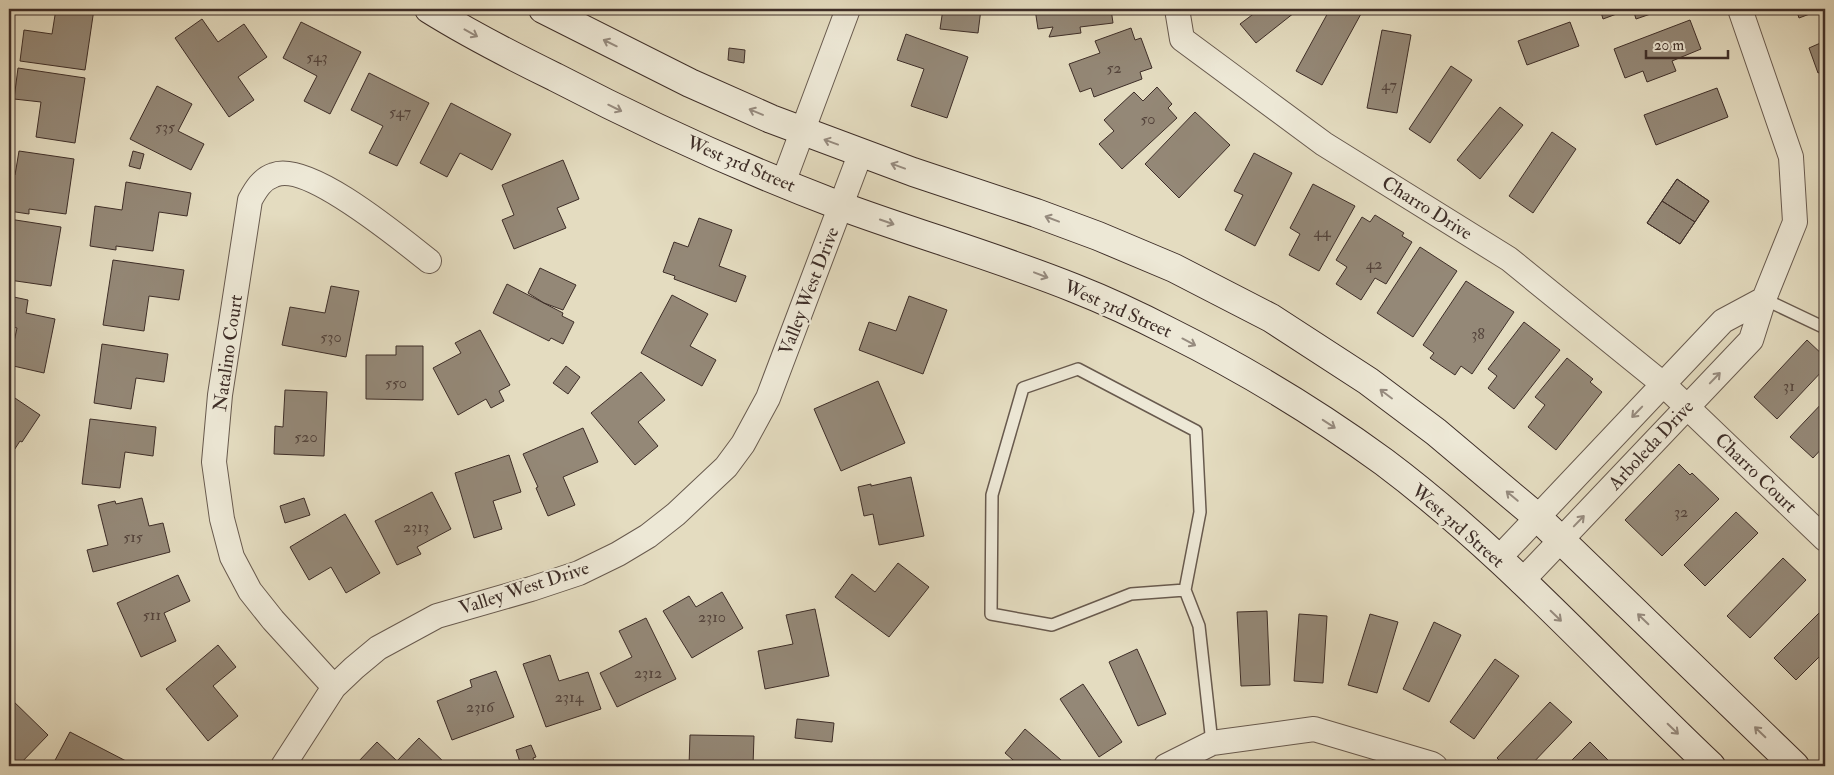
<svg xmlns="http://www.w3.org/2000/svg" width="1834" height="775" font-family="'IM FELL Double Pica',serif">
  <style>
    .building { fill: #948877; stroke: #3e2e28 }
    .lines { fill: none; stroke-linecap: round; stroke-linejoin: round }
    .lane-casing { stroke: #685a4e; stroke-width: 14 }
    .street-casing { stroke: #685a4e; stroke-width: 26 }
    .secondary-casing { stroke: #3e2e28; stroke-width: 30 }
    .lane { stroke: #ede8d6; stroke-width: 11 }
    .street { stroke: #ede8d6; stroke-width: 24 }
    .secondary { stroke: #ede8d6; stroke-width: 28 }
    .oneway { stroke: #968b7f }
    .labels { text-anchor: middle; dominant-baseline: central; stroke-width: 4.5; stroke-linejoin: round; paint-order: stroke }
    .number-label { font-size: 16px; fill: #54443c }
    .street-label { font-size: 19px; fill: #3e2e28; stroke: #ede8d6 }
  </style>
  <rect width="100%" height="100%" fill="#e4dcc0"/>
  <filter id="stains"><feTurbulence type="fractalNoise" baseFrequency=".004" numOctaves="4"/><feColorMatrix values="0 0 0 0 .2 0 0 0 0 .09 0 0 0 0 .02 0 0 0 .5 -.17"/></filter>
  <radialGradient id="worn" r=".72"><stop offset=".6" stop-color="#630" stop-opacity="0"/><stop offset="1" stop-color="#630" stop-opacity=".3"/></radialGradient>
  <!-- building -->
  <path class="building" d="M 56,9 L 94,9 L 85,70 L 20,61 L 24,30 L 52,34 Z
    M 943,9 L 981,9 L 978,33 L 940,29 Z
    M 1035,9 L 1111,9 L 1113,23 L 1080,27 L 1081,33 L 1049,37 L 1053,27 L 1038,29 Z
    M 1260,9 L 1299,9 L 1256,43 L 1240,24 Z
    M 1330,9 L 1356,9 L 1362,12 L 1322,85 L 1296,71 Z
    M 1600,9 L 1630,9 L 1603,19 Z
    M 1633,9 L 1665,9 L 1636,19 Z
    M 1796,9 L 1823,9 L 1799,18 Z
    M 202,19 L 218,42 L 244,24 L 267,57 L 238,77 L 254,100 L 229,117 L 175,38 Z
    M 1690,20 L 1701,49 L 1672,61 L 1676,71 L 1647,82 L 1643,71 L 1625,78 L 1614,49 Z
    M 301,22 L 361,52 L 330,114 L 304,101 L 317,76 L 283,58 Z
    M 1570,22 L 1579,46 L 1527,65 L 1518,41 Z
    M 1131,28 L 1135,40 L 1141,38 L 1152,68 L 1140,72 L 1142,79 L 1094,97 L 1091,88 L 1080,92 L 1069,64 L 1100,53 L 1095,41 Z
    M 1382,30 L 1411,35 L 1397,113 L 1367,108 Z
    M 906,34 L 968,57 L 947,118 L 911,106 L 924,69 L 897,60 Z
    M 1825,41 L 1825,70 L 1818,73 L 1809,48 Z
    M 729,48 L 745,50 L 744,63 L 728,60 Z
    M 1451,66 L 1472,80 L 1430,143 L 1409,129 Z
    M 18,68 L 85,78 L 75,143 L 36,137 L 41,102 L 14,99 Z
    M 369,73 L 429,103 L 397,166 L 369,153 L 383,126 L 351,110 Z
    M 157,86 L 192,104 L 178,131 L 204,144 L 191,170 L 130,139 Z
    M 1157,87 L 1172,104 L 1168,108 L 1177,118 L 1122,169 L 1099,144 L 1114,131 L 1104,120 L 1134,92 L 1143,101 Z
    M 1717,88 L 1728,117 L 1656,145 L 1644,115 Z
    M 451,103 L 511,134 L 492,170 L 460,153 L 447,177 L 420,163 Z
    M 1500,107 L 1523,125 L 1480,179 L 1457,160 Z
    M 1195,112 L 1230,145 L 1179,198 L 1145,164 Z
    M 1552,132 L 1576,149 L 1533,213 L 1509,196 Z
    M 19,151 L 74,159 L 66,214 L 29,209 L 29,214 L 9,211 L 9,174 L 15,175 Z
    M 133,151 L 144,154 L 140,169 L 129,166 Z
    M 1254,153 L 1292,173 L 1255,246 L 1225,230 L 1243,195 L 1234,191 Z
    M 563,160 L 579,199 L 557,208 L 566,228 L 514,249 L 502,220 L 514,215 L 502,185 Z
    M 1677,179 L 1709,201 L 1680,244 L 1647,223 Z
    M 1677,179 L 1709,201 L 1695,222 L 1662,201 Z
    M 126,182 L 191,193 L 187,216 L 159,212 L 153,251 L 116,246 L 116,250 L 90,246 L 95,206 L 122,210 Z
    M 1313,184 L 1355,206 L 1319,271 L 1289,255 L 1300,234 L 1290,228 Z
    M 1662,201 L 1695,222 L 1680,244 L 1647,223 Z
    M 1375,215 L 1404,233 L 1402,236 L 1412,242 L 1386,284 L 1375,278 L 1361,300 L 1336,284 L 1347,267 L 1336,260 L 1362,217 L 1370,222 Z
    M 699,218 L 732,230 L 719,266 L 746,276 L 736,302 L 674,279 L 675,276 L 663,272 L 674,242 L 688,247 Z
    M 9,219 L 61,227 L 51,286 L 9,280 L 11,249 L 9,249 Z
    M 1420,247 L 1457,271 L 1413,337 L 1377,313 Z
    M 113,260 L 184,270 L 179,300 L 149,296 L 144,331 L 103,325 Z
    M 540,268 L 576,285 L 563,310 L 544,303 L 528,293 Z
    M 1466,281 L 1514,312 L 1472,374 L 1461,366 L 1455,375 L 1430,358 L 1434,353 L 1423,345 Z
    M 507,284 L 563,313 L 562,316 L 574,322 L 563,344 L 551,338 L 549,341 L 493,313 Z
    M 331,286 L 359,291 L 346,357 L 282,345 L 290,307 L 325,313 Z
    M 672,295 L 708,314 L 690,346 L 716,360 L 702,386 L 641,353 Z
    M 9,296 L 28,300 L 26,313 L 55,319 L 44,373 L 9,365 L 17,328 L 9,326 Z
    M 909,296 L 947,310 L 923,374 L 859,350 L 869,322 L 896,331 Z
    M 1524,322 L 1560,350 L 1514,409 L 1488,388 L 1497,376 L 1488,369 Z
    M 480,330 L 510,385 L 499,391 L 504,401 L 491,408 L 486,399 L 458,415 L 433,368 L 461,353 L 455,343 Z
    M 1807,340 L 1825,357 L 1825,368 L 1777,419 L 1754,397 Z
    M 102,344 L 168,354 L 164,382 L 136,378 L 131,409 L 94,403 Z
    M 396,346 L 423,346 L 423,400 L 366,399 L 366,355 L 396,355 Z
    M 1567,358 L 1593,379 L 1590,382 L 1602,392 L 1556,450 L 1528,427 L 1545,405 L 1535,397 Z
    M 566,366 L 580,377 L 568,394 L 553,383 Z
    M 641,372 L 665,400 L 638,422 L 658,446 L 635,465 L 591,413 Z
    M 878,381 L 905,443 L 841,471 L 814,409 Z
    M 285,390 L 327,392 L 324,456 L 274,454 L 275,426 L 283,427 Z
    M 9,394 L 40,415 L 22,442 L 20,441 L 9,458 Z
    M 1825,400 L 1825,445 L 1813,458 L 1790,437 Z
    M 90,419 L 156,427 L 153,456 L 125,452 L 120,488 L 82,484 Z
    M 583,428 L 598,462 L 563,477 L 575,505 L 548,516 L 536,488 L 538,487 L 523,454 Z
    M 509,455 L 521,492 L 493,501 L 502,529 L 474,538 L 455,473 Z
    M 1679,464 L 1690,475 L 1692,473 L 1719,499 L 1662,556 L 1625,520 Z
    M 911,477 L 924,536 L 879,545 L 873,514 L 864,516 L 858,487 L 871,484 L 871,486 Z
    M 432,492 L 451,529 L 417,547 L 421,554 L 397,565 L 375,521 Z
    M 142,498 L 149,526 L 163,523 L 170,552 L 93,572 L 87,550 L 108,545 L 98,505 L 115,501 L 116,504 Z
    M 304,498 L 310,515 L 285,523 L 280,506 Z
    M 1736,512 L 1758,533 L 1705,586 L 1684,565 Z
    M 345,514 L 380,573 L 346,593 L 331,567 L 309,580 L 290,547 Z
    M 1783,558 L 1806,580 L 1750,638 L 1727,616 Z
    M 898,563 L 929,587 L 889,637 L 835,597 L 852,574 L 875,592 Z
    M 178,575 L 190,601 L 164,613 L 176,641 L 141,657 L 117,603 Z
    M 722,592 L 743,628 L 692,658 L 663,611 L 689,596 L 696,607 Z
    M 1825,607 L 1825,651 L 1796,680 L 1774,658 Z
    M 815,609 L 829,676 L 765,689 L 758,651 L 793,644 L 786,615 Z
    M 1267,611 L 1270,685 L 1241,686 L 1237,612 Z
    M 1299,614 L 1327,616 L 1323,683 L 1294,681 Z
    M 1370,614 L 1398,622 L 1377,693 L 1348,685 Z
    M 646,618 L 676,679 L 617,707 L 600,673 L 632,657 L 619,631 Z
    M 1434,622 L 1461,635 L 1429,702 L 1403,689 Z
    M 218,645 L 236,667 L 213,686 L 238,716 L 208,741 L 166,689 Z
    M 1137,649 L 1166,714 L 1138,726 L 1109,662 Z
    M 550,655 L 559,681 L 588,672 L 601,709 L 546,727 L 523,664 Z
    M 1495,659 L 1519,676 L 1474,739 L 1450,722 Z
    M 496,671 L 514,717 L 452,740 L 437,701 L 472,687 L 470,680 Z
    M 1083,684 L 1122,742 L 1099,757 L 1060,699 Z
    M 9,697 L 48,735 L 18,766 L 9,765 Z
    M 1550,702 L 1572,722 L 1530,766 L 1505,766 L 1497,758 Z
    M 797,719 L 834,723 L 832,742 L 795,738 Z
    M 1025,729 L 1068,766 L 1020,766 L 1005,753 Z
    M 70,732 L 126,761 L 124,766 L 52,766 Z
    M 690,735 L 754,736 L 753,766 L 689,766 Z
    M 419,738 L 448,766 L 362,766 L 358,762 L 377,742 L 397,761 Z
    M 1590,742 L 1611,763 L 1608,766 L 1566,766 Z
    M 531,745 L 536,757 L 533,758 L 534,761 L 521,765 L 516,750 Z"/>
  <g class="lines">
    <!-- lane casing -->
    <g class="lane-casing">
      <path id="lane" d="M 1764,299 L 1825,328
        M 1185,590 L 1131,594 L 1052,625 L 991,614 L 992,495 L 1023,388 L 1078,369 L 1196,431 L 1200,512 L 1185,590 L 1199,626 L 1212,743"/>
    </g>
    <!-- street casing -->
    <g class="street-casing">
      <path id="street" d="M 1177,9 L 1182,39 L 1324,144 L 1509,259 L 1663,384 L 1825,539
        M 783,183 L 848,9
        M 1498,559 L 1723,321 L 1764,299
        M 1521,582 L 1751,340 L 1764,299 L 1795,222 L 1791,157 L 1740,9
        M 334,687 L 273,620 L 250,591 L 232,557 L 222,519 L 214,462 L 220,395 L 250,200 C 256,189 262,179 274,175 C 308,161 401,239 429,261
        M 283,766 L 334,687 L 354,668 L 378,648 L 437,616 L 531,589 L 579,573 L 618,554 L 648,536 L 676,514 L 726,467 L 743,444 L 768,398 L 861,152
        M 1166,766 L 1212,743 L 1314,729 L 1432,764 L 1435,766"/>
    </g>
    <!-- secondary casing -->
    <g class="secondary-casing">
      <path id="secondary" d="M 429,9 C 469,34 512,56 555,77 C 647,125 741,168 838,205 C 916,234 997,257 1074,288 C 1107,301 1139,316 1170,332 C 1244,369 1317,413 1384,462 C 1503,551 1603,664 1711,766
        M 543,9 L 690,83 L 771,119 L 913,172 L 1036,213 L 1098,236 L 1174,268 L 1271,318 L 1368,381 L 1436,432 L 1537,517 L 1795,766"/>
    </g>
    <!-- lane -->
    <use href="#lane" class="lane"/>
    <!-- street -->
    <use href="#street" class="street"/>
    <!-- secondary -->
    <use href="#secondary" class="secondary"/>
  </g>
  <!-- one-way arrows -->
  <defs><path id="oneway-shaft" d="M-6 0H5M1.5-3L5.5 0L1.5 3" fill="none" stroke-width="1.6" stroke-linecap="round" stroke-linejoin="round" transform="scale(1.25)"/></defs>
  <g class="oneway">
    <use href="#oneway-shaft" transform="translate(471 33) rotate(29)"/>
    <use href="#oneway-shaft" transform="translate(610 43) rotate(-154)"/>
    <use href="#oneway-shaft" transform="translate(615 108) rotate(26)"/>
    <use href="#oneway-shaft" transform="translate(756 112) rotate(-157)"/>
    <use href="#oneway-shaft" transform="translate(831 142) rotate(-160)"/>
    <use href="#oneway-shaft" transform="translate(898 166) rotate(-160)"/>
    <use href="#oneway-shaft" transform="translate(1052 219) rotate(-159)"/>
    <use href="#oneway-shaft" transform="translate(887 222) rotate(19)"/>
    <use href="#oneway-shaft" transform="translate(1041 275) rotate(21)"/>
    <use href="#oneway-shaft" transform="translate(1189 342) rotate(28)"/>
    <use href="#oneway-shaft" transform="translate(1715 378) rotate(-46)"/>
    <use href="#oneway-shaft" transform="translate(1386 394) rotate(-143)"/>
    <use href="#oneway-shaft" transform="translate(1637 412) rotate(134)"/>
    <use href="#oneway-shaft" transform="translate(1329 424) rotate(33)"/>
    <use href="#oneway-shaft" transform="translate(1512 496) rotate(-140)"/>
    <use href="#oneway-shaft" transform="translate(1579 521) rotate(-46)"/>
    <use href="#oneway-shaft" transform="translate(1556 616) rotate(44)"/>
    <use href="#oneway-shaft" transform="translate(1643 619) rotate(-136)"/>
    <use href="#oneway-shaft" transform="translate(1673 729) rotate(44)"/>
    <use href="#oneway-shaft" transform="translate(1760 732) rotate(-136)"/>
  </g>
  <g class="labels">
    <!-- number labels -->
    <g class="number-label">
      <text x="317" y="57">543</text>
      <text x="1114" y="68">52</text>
      <text x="1389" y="85">47</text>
      <text x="400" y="112">547</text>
      <text x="1148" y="119">50</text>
      <text x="165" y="127">535</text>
      <text x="1322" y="232">44</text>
      <text x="1374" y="264">42</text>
      <text x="1478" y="334">38</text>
      <text x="331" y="337">530</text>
      <text x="396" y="383">550</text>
      <text x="1789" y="386">31</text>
      <text x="306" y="437">520</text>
      <text x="1681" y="512">32</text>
      <text x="416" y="527">2313</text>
      <text x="133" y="537">515</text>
      <text x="152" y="615">511</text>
      <text x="712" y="617">2310</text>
      <text x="648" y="673">2312</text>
      <text x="569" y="697">2314</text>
      <text x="480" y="707">2316</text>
    </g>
    <!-- street labels -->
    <g class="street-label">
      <text transform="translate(741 164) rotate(23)">West 3rd Street</text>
      <text transform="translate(1427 208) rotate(32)">Charro Drive</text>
      <text transform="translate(809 291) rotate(-69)">Valley West Drive</text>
      <text transform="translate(1118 309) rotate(24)">West 3rd Street</text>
      <text transform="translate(228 353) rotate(-82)">Natalino Court</text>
      <text transform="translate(1651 445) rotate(-47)">Arboleda Drive</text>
      <text transform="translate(1756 473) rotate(44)">Charro Court</text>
      <text transform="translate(1458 526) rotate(41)">West 3rd Street</text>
      <text transform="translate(524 588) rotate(-18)">Valley West Drive</text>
    </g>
  </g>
  <!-- margin -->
  <rect width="1834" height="775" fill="none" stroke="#e4dcc0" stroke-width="30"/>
  <rect x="10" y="10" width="1814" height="755" fill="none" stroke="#3e2e28" stroke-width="2.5"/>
  <rect x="15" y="15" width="1804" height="745" fill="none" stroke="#3e2e28"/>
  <!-- scale -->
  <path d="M1646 50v8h82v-8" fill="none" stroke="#3e2e28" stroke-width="2.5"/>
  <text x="1654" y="50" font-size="15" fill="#3e2e28" stroke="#ede8d6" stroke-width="4" paint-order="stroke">20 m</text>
  <rect width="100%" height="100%" filter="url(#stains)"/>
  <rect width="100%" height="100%" fill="url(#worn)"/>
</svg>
